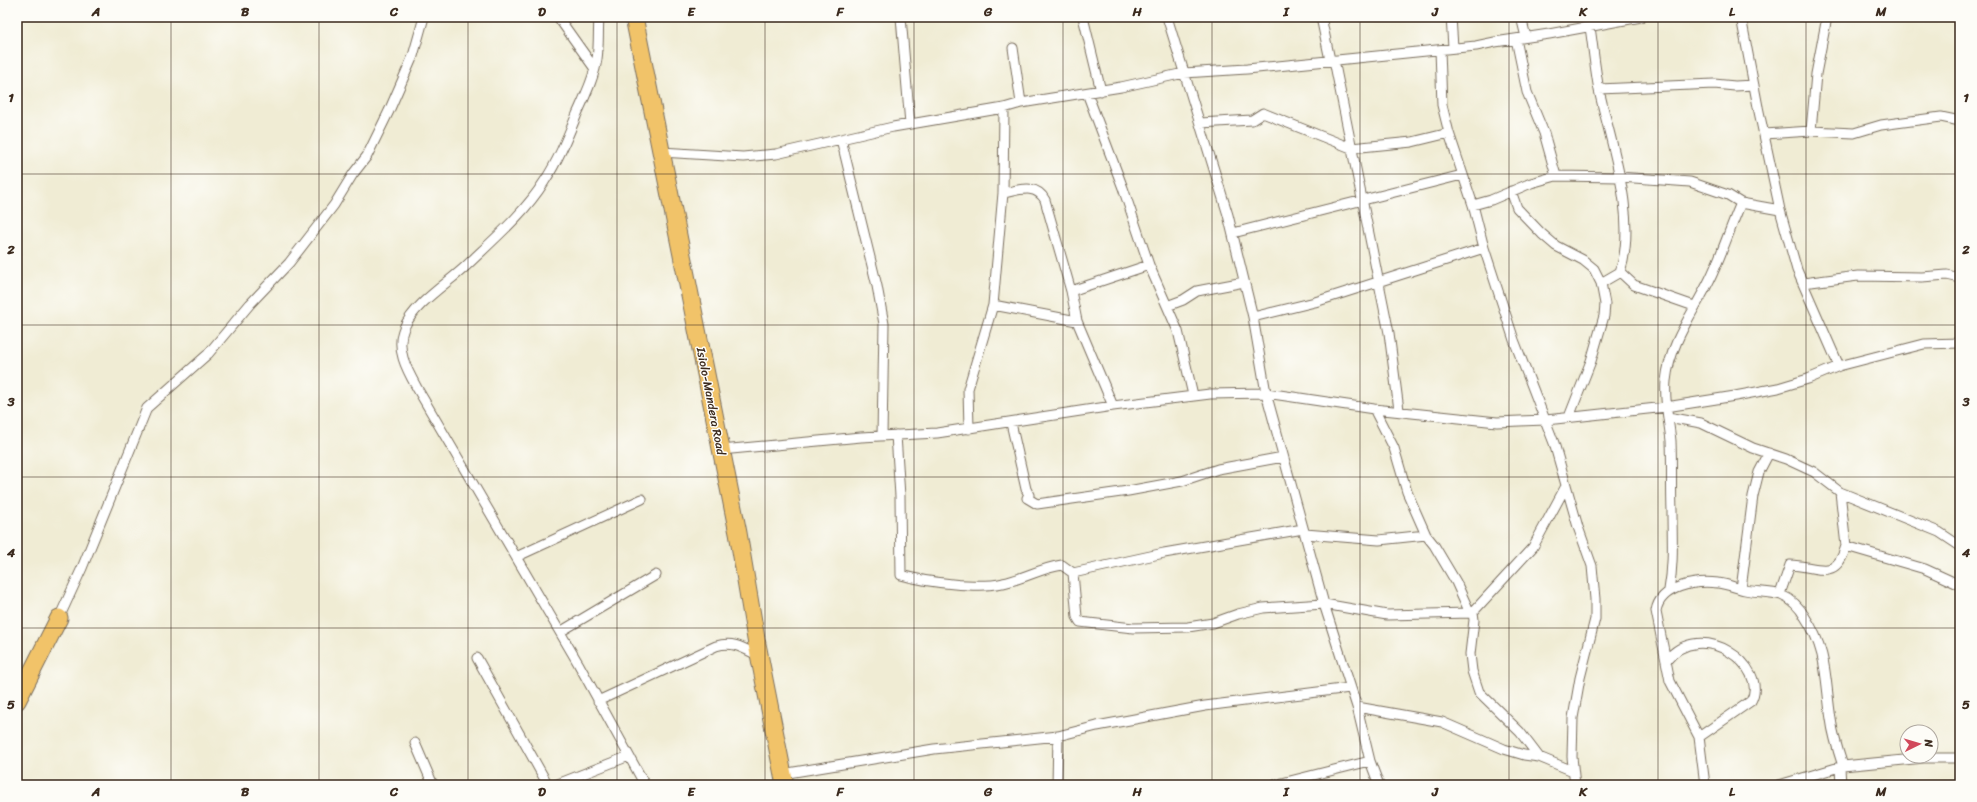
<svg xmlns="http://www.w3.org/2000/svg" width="1977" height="802" font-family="Sriracha,sans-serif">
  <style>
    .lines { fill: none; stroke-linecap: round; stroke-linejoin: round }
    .street-casing { stroke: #7a6e5e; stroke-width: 11 }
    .highway-casing { stroke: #7a6e5e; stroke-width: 19 }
    .street { stroke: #fff; stroke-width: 9 }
    .highway { stroke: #f1c369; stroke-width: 17 }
    .grid { fill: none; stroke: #3b2a1e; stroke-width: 1; stroke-opacity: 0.55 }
    .labels { text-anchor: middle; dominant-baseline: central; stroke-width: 3; stroke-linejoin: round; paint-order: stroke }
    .street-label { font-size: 12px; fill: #3b2a1e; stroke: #fdfcf7 }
    .neatline { fill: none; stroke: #3b2a1e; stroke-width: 1.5 }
    .grid-label { font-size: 13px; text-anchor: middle; font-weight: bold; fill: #3b2a1e }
  </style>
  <rect width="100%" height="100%" fill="#fdfcf7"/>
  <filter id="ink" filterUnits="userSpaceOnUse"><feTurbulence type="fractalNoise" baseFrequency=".025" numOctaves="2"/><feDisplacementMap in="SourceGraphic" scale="8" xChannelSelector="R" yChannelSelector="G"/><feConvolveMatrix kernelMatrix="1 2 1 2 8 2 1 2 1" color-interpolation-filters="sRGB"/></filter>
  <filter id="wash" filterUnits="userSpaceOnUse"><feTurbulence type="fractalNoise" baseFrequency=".012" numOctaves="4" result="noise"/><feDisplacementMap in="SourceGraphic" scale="16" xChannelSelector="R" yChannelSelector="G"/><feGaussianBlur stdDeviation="0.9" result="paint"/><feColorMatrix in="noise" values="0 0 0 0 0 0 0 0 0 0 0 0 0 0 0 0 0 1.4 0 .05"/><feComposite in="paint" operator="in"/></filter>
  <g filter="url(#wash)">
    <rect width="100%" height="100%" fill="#f0ecd4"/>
  </g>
  <g filter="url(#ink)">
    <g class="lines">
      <!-- street casing -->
      <g class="street-casing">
        <path id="street" d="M 558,17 L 595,69
          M 599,17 C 598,31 599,45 597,59 C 594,78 585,96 577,114 C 568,136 558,161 544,182 C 524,214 493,240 466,266 C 447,284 414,304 404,328 C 395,349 407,370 417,388 L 578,663 L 645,785
          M 901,17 L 910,124
          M 1083,17 L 1101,91
          M 1167,17 L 1228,215 L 1253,317 L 1266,393 L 1324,604 L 1357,707 L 1370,761 L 1379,785
          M 1321,17 L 1330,60
          M 1451,17 L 1453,47
          M 1521,17 L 1526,37
          M 1741,17 L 1758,107 L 1780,210 L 1797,270 L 1839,366
          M 1590,27 C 1593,47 1595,69 1599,90 C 1611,145 1638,218 1620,272 L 1601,283
          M 1516,39 L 1527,92 L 1544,133 L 1556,176
          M 1013,48 L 1021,103
          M 1440,50 L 1442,105 L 1449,133 L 1473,205 L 1484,248 L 1514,340 L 1554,443 L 1578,527 L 1592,566 L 1595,599 L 1595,619 L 1580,678 L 1573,718 L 1572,757 L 1575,785
          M 1334,60 L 1389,333 L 1399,410
          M 1599,89 L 1714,84 L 1735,86 L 1754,85
          M 1087,93 L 1123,188 L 1149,265 L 1178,331 L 1193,395
          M 1200,123 L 1252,120 L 1263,113 L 1351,148 L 1412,142 L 1449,133
          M 1811,131 L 1816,74 L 1827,17
          M 1764,134 L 1811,131 L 1854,133 L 1881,125 L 1941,117 L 1960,121
          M 841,139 L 877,286 L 884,324 L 882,436
          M 661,152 L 743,157 L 776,154 L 893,127 L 1004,108 L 1021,103 L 1121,87 L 1184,73 L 1247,69 L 1476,46 L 1495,42 L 1549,34 L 1641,17
          M 1511,191 L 1517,208 L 1542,234 L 1556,246 L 1583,260 L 1594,269 L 1601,283 L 1605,304 L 1604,316 L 1591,361 L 1569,417
          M 1003,193 C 1019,190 1036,183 1045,200 L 1071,291 L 1077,321 L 1113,406
          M 1473,205 L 1491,200 L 1531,183 L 1556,176 L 1620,177 L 1690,182 L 1728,195 L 1741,203 L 1780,210
          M 1233,233 L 1462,175
          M 1620,272 L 1634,285 L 1694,306
          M 1803,283 L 1858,276 L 1922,277 L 1947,275 L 1960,278
          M 1071,291 L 1149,265
          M 993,305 L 1077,321
          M 1167,306 L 1183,300 L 1197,291 L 1244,282
          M 1253,317 L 1315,302 L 1484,248
          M 1374,409 L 1394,448 L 1407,492 L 1426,535 L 1434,545 L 1456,582 L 1470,613 L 1473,612 L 1474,620 L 1470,654 L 1472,671 L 1479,692 L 1520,732 L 1539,757
          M 1668,417 L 1701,423 L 1753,448 L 1786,459 L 1814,472 L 1840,492 L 1939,532 L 1960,546
          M 1011,423 L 1026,489 L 1029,495 L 1027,498 L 1037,504 L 1128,491 L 1182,481 L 1218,469 L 1283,457
          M 969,429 L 968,389 L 993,305 L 1003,193 L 1004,108
          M 896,435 L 900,496 L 901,575 C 925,582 979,589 1003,583 C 1023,579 1041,568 1062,565 L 1073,573 L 1077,617 L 1080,622 L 1133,628 L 1188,627 L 1213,623 L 1238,614 L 1263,608 L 1324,604 L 1387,615 L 1470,613
          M 721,450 L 861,437 L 937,433 L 1113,406 L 1210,394 L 1266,393 L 1374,409 L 1497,422 L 1546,420 L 1666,407 L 1735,396 L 1778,388 L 1808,379 L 1839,366 L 1924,344 L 1960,343
          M 1840,492 L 1846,546 L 1925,569 L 1960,585
          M 1305,534 L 1379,540 L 1426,535
          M 516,557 L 642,499
          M 1073,573 L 1164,553 L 1303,529
          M 1741,589 L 1753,496 L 1759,472 L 1769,453
          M 1669,590 C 1674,562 1672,539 1672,511 C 1671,488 1672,465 1671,441 C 1669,421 1664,401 1666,381 C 1670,342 1694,312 1710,279 C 1722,254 1730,228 1741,203
          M 1780,594 L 1790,565 C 1818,566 1836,582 1846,546
          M 1473,612 L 1533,547 L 1566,486
          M 59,618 L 82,568 L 147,408 L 208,354 L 250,304 L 289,263 L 334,205 L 353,174 L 367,156 L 389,111 L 413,56 L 424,17
          M 560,632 L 656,575
          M 477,658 L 548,785
          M 1666,661 C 1701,616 1770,667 1751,701 L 1699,737
          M 598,701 L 716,646 C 734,641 743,648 759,656
          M 1357,707 L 1442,722 L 1504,749 L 1524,755 L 1539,757 L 1573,771
          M 415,743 L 433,785
          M 1840,768 L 1841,785
          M 782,774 L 934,749 L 1058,736 L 1097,726 L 1205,706 L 1350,688
          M 555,785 L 629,756
          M 1057,785 L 1058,736
          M 1274,785 L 1370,761
          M 1705,785 L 1699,737 L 1670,681 L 1656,611 C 1660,586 1696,580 1718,583 C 1727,584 1736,588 1745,590 C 1755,592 1772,592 1781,595 C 1791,599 1800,608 1805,617 C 1828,651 1825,681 1831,719 C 1833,735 1838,751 1843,766
          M 1779,785 L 1843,766 L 1924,758 L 1960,758"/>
      </g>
      <!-- highway casing -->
      <g class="highway-casing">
        <path id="highway" d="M 634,17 L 738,533 L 756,639 L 785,785
          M 17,701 L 59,618"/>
      </g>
      <!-- street -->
      <use href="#street" class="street"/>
      <!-- highway -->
      <use href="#highway" class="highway"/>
    </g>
  </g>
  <!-- grid -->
  <path class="grid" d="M 171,17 L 171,785M 319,17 L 319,785M 468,17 L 468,785M 617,17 L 617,785M 765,17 L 765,785M 914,17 L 914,785M 1063,17 L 1063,785M 1212,17 L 1212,785M 1360,17 L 1360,785M 1509,17 L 1509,785M 1658,17 L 1658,785M 1806,17 L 1806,785M 17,174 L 1960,174M 17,325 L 1960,325M 17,477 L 1960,477M 17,628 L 1960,628"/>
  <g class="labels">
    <!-- street labels -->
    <g class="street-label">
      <text transform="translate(711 401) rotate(79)">Isiolo-Mandera Road</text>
    </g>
  </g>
  <!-- margin -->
  <rect width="1977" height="802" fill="none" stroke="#fdfcf7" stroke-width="44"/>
  <!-- north arrow -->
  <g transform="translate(1919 744) rotate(85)"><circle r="19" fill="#fdfcf7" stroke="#afa8a0"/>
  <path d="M0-3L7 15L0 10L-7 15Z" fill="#d1495b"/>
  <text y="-6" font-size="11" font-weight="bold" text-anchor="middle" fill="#3b2a1e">N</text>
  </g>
  <rect x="22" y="22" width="1933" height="758" class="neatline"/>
  <g class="grid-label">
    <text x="96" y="16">A</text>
    <text x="245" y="16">B</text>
    <text x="394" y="16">C</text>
    <text x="542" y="16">D</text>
    <text x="691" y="16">E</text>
    <text x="840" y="16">F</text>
    <text x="988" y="16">G</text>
    <text x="1137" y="16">H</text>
    <text x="1286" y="16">I</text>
    <text x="1435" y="16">J</text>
    <text x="1583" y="16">K</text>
    <text x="1732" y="16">L</text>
    <text x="1881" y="16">M</text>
    <text x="11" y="102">1</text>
    <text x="1966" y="102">1</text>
    <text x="11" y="254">2</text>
    <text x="1966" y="254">2</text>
    <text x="11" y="406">3</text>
    <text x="1966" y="406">3</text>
    <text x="11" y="557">4</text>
    <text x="1966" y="557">4</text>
    <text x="11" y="709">5</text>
    <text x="1966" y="709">5</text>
    <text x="96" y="796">A</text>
    <text x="245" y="796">B</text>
    <text x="394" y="796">C</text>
    <text x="542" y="796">D</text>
    <text x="691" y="796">E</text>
    <text x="840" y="796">F</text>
    <text x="988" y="796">G</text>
    <text x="1137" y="796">H</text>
    <text x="1286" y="796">I</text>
    <text x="1435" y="796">J</text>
    <text x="1583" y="796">K</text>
    <text x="1732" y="796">L</text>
    <text x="1881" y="796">M</text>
  </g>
</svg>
